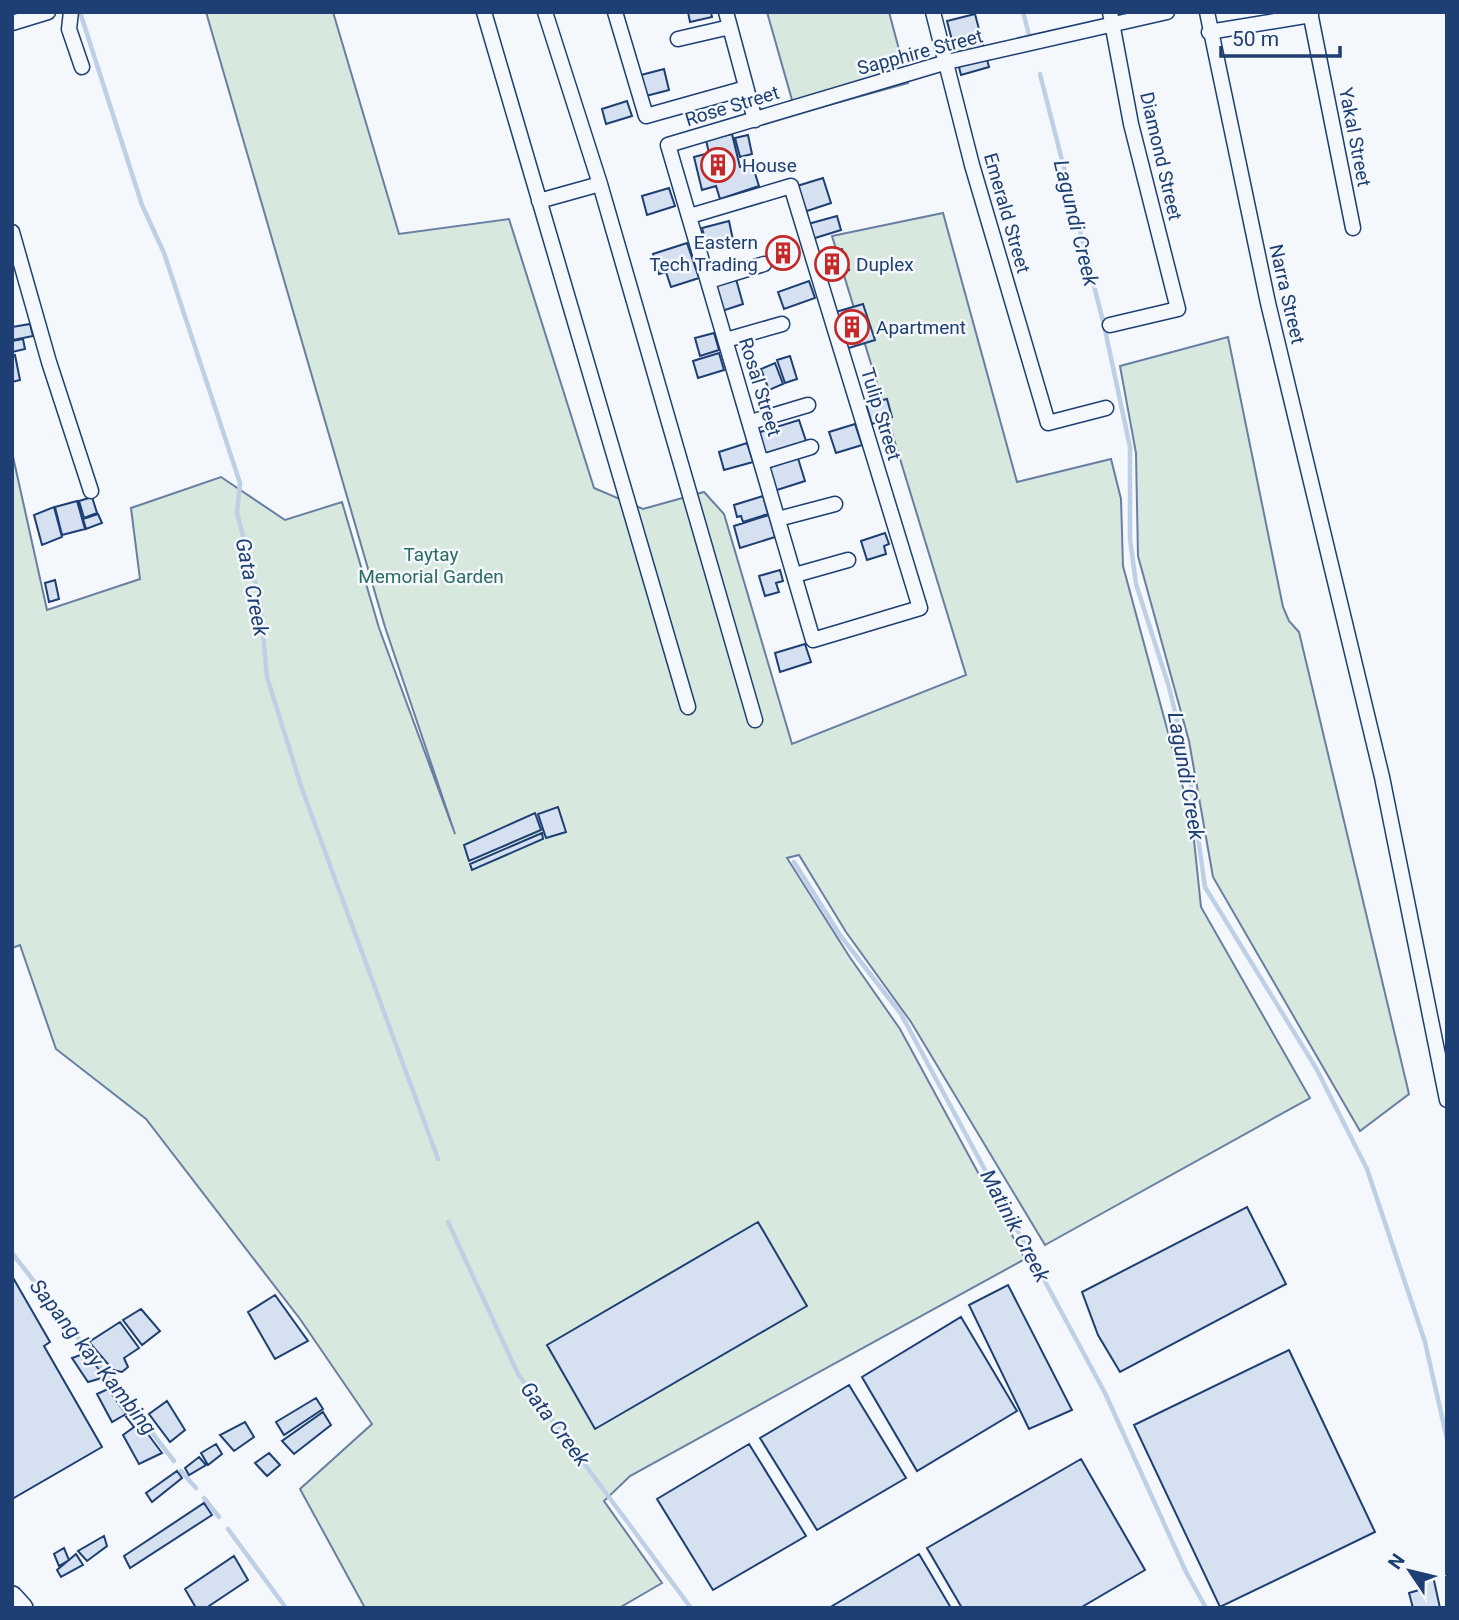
<svg xmlns="http://www.w3.org/2000/svg" width="1459" height="1620" font-family="Roboto,sans-serif">
  <style>
    .green { fill: #d7e8df; stroke: #687fa3; stroke-width: 2 }
    .lines { fill: none; stroke-linecap: round; stroke-linejoin: round }
    .stream { stroke: #bed0e5; stroke-width: 4.5 }
    .building { fill: #d5e0f0; stroke: #1d3f73; stroke-width: 2 }
    .minor-casing { stroke: #1d3f73; stroke-width: 17 }
    .secondary-casing { stroke: #1d3f73; stroke-width: 24 }
    .minor { stroke: #f4f7fb; stroke-width: 14 }
    .secondary { stroke: #f4f7fb; stroke-width: 21 }
    .labels { text-anchor: middle; dominant-baseline: central; stroke-width: 5; stroke-linejoin: round; paint-order: stroke }
    .street-label { font-size: 19px; fill: #1d3f73; stroke: #f4f7fb }
    .poi-label { font-size: 19px; fill: #1d3f73; stroke: #f4f7fb; text-anchor: start }
    .park-label { font-size: 19px; fill: #2c6c60; stroke: #f4f7fb }
    .water-label { font-size: 21px; font-style: italic; fill: #1d3f73; stroke: #f4f7fb }
  </style>
  <rect width="100%" height="100%" fill="#f4f7fb"/>
  <!-- green -->
  <path class="green" d="M 206,12 L 333,12 L 399,234 L 509,219 L 594,488 L 643,509 L 704,492 L 724,514 L 792,744 L 966,675 L 832,236 L 943,213 L 1017,482 L 1111,459 L 1121,499 L 1123,566 L 1192,821 L 1201,907 L 1310,1098 L 1045,1245 L 911,1022 L 846,932 L 799,855 L 787,858 L 849,956 L 900,1029 L 1025,1259 L 630,1476 L 604,1501 L 662,1583 L 619,1608 L 365,1608 L 300,1489 L 372,1424 L 300,1319 L 146,1119 L 56,1049 L 20,945 L 12,948 L 12,452 L 47,610 L 140,579 L 131,508 L 221,477 L 285,520 L 342,502 L 379,628 L 455,834 L 385,627 Z
    M 767,12 L 889,12 L 908,83 L 796,114 Z
    M 1228,337 L 1283,607 L 1289,621 L 1299,632 L 1409,1094 L 1360,1131 L 1213,877 L 1189,741 L 1138,556 L 1136,453 L 1120,366 Z"/>
  <g class="lines">
    <!-- stream -->
    <path class="stream" d="M 80,12 L 142,205 L 164,253 L 240,483 L 237,513 L 260,601 L 267,677 L 302,789 L 438,1159
      M 1023,12 L 1031,42
      M 1040,74 L 1104,325 L 1130,447 L 1130,539 L 1136,584 L 1169,687 L 1188,766 L 1205,887 L 1316,1068 L 1367,1169 L 1425,1342 L 1447,1439
      M 794,862 L 840,935 L 901,1014 L 1105,1393 L 1186,1572 L 1206,1608
      M 448,1222 L 518,1374 L 691,1608
      M 12,1253 L 174,1461
      M 181,1471 L 196,1488
      M 204,1498 L 219,1517
      M 228,1529 L 286,1608"/>
  </g>
  <!-- building -->
  <path class="building" d="M 688,12 L 711,12 L 712,17 L 690,22 Z
    M 975,14 L 989,67 L 961,75 L 947,21 Z
    M 664,69 L 669,90 L 646,96 L 641,75 Z
    M 627,101 L 632,116 L 606,124 L 602,109 Z
    M 732,134 L 740,167 L 752,164 L 759,186 L 720,199 L 716,186 L 702,190 L 694,157 L 709,153 L 706,140 Z
    M 748,135 L 752,154 L 740,157 L 735,138 Z
    M 823,178 L 831,203 L 804,212 L 797,186 Z
    M 669,188 L 675,206 L 647,215 L 642,196 Z
    M 837,216 L 841,230 L 812,239 L 808,224 Z
    M 729,221 L 733,240 L 707,246 L 702,228 Z
    M 781,239 L 784,248 L 792,246 L 795,256 L 790,258 L 791,265 L 777,269 L 776,263 L 771,264 L 768,254 L 775,252 L 773,242 Z
    M 687,243 L 699,278 L 671,287 L 666,272 L 659,274 L 653,254 Z
    M 842,249 L 849,270 L 822,279 L 816,258 Z
    M 736,279 L 743,304 L 722,311 L 714,286 Z
    M 809,281 L 815,298 L 784,309 L 778,292 Z
    M 863,304 L 875,340 L 839,351 L 829,314 Z
    M 30,324 L 33,336 L 13,340 L 12,327 Z
    M 714,333 L 719,350 L 700,356 L 695,338 Z
    M 23,339 L 25,349 L 12,352 L 12,341 Z
    M 719,353 L 724,370 L 698,378 L 693,361 Z
    M 15,355 L 20,380 L 12,382 L 12,356 Z
    M 790,356 L 797,379 L 785,383 L 777,360 Z
    M 775,363 L 783,384 L 769,390 L 761,369 Z
    M 887,399 L 892,417 L 872,424 L 866,404 Z
    M 799,420 L 807,444 L 764,457 L 757,433 Z
    M 855,424 L 862,445 L 836,453 L 829,432 Z
    M 747,443 L 753,462 L 724,470 L 719,452 Z
    M 797,455 L 805,481 L 774,491 L 767,464 Z
    M 763,496 L 768,514 L 743,522 L 741,516 L 737,517 L 734,505 Z
    M 92,497 L 97,513 L 84,518 L 79,501 Z
    M 77,501 L 85,529 L 62,535 L 55,507 Z
    M 54,507 L 62,537 L 42,545 L 34,515 Z
    M 98,514 L 102,523 L 86,529 L 83,519 Z
    M 769,515 L 775,537 L 740,548 L 734,526 Z
    M 885,533 L 889,544 L 884,546 L 886,554 L 867,560 L 861,541 Z
    M 780,570 L 783,581 L 776,583 L 779,592 L 765,596 L 759,576 Z
    M 55,580 L 59,599 L 49,602 L 45,583 Z
    M 805,644 L 811,662 L 780,672 L 775,653 Z
    M 558,807 L 566,832 L 546,838 L 538,814 Z
    M 535,813 L 541,830 L 469,861 L 464,845 Z
    M 542,833 L 543,839 L 472,870 L 470,864 Z
    M 1247,1207 L 1286,1284 L 1120,1372 L 1098,1335 L 1082,1292 Z
    M 758,1222 L 807,1306 L 595,1429 L 547,1345 Z
    M 12,1276 L 50,1342 L 44,1346 L 102,1447 L 12,1499 Z
    M 1008,1285 L 1072,1410 L 1029,1429 L 969,1305 Z
    M 275,1295 L 308,1341 L 275,1359 L 248,1312 Z
    M 141,1309 L 160,1331 L 142,1345 L 123,1320 Z
    M 961,1317 L 1017,1411 L 917,1471 L 862,1377 Z
    M 120,1322 L 139,1348 L 124,1358 L 128,1367 L 122,1372 L 113,1370 L 89,1342 Z
    M 1289,1350 L 1375,1532 L 1220,1607 L 1134,1425 Z
    M 86,1353 L 119,1395 L 117,1396 L 102,1378 L 88,1382 L 72,1358 Z
    M 849,1385 L 906,1478 L 817,1530 L 760,1438 Z
    M 108,1389 L 126,1414 L 112,1422 L 97,1394 Z
    M 316,1398 L 323,1409 L 284,1435 L 276,1422 Z
    M 167,1401 L 185,1430 L 170,1442 L 149,1414 Z
    M 323,1412 L 331,1425 L 294,1454 L 282,1441 Z
    M 133,1414 L 162,1453 L 139,1464 L 123,1435 L 134,1427 L 126,1417 Z
    M 245,1422 L 254,1437 L 234,1451 L 220,1435 Z
    M 216,1444 L 222,1454 L 208,1465 L 201,1453 Z
    M 749,1444 L 806,1536 L 713,1590 L 657,1499 Z
    M 269,1453 L 280,1465 L 267,1476 L 255,1463 Z
    M 199,1457 L 206,1465 L 189,1475 L 185,1468 Z
    M 1081,1459 L 1145,1570 L 1080,1608 L 962,1608 L 927,1548 Z
    M 177,1471 L 182,1478 L 152,1502 L 146,1493 Z
    M 204,1503 L 212,1515 L 130,1568 L 124,1556 Z
    M 104,1536 L 107,1546 L 87,1561 L 78,1551 Z
    M 64,1548 L 69,1560 L 59,1566 L 54,1554 Z
    M 76,1554 L 83,1565 L 61,1577 L 57,1570 Z
    M 919,1554 L 951,1608 L 829,1608 Z
    M 234,1556 L 248,1580 L 206,1608 L 196,1608 L 185,1589 Z
    M 1433,1576 L 1440,1608 L 1413,1608 L 1409,1593 L 1419,1590 L 1418,1584 L 1422,1583 L 1422,1578 Z"/>
  <g class="lines">
    <!-- minor casing -->
    <g class="minor-casing">
      <path id="minor" d="M 71,12 L 69,29 L 82,67
        M 484,12 L 688,707
        M 545,12 L 600,184 L 755,720
        M 615,12 L 646,116 L 746,88
        M 726,12 L 755,120
        M 933,12 L 972,165 L 1048,423 L 1106,408
        M 1207,12 L 1268,303 L 1382,777 L 1447,1100
        M 1310,12 L 1353,228
        M 12,23 L 48,12
        M 1209,32 L 1311,15
        M 678,39 L 730,27
        M 539,201 L 600,184
        M 690,216 L 791,186 L 920,608 L 813,640 L 668,145 L 947,62 L 1167,12
        M 12,232 L 49,362 L 91,491
        M 709,281 L 764,264
        M 1110,325 L 1178,309 L 1131,124 L 1110,12
        M 726,340 L 782,324
        M 751,422 L 808,405
        M 762,462 L 811,447
        M 778,519 L 835,504
        M 795,575 L 848,560"/>
    </g>
    <!-- secondary casing -->
    <g class="secondary-casing">
      <path id="secondary" d="M 12,1597 L 22,1608"/>
    </g>
    <!-- minor -->
    <use href="#minor" class="minor"/>
    <!-- secondary -->
    <use href="#secondary" class="secondary"/>
  </g>
  <!-- icons -->
  <defs>
    <g id="building-ring" transform="scale(1.75)"><circle r="9.5" fill="#f4f7fb" stroke="#c62828" stroke-width="1.5"/><path d="M-4-6H4V6H1V3H-1V6H-4ZM-2.5-4.3h1.7v1.8h-1.7ZM.8-4.3h1.7v1.8H.8ZM-2.5-1h1.7V.8h-1.7ZM.8-1h1.7V.8H.8Z" fill="#c62828"/></g>
  </defs>
  <g fill-rule="evenodd">
    <use href="#building-ring" x="718" y="165"/>
    <use href="#building-ring" x="783" y="253"/>
    <use href="#building-ring" x="832" y="264"/>
    <use href="#building-ring" x="852" y="327"/>
  </g>
  <g class="labels">
    <!-- street labels -->
    <g class="street-label">
      <text transform="translate(920 52) rotate(-15)">Sapphire Street</text>
      <text transform="translate(732 106) rotate(-17)">Rose Street</text>
      <text transform="translate(1355 137) rotate(79)">Yakal Street</text>
      <text transform="translate(1161 156) rotate(77)">Diamond Street</text>
      <text transform="translate(1007 213) rotate(74)">Emerald Street</text>
      <text transform="translate(1287 294) rotate(77)">Narra Street</text>
      <text transform="translate(760 387) rotate(73)">Rosal Street</text>
      <text transform="translate(881 414) rotate(73)">Tulip Street</text>
    </g>
    <!-- poi labels -->
    <g class="poi-label">
      <text x="742" y="165">House</text>
      <text x="758" y="242" text-anchor="end">Eastern<tspan x="758" dy="22">Tech Trading</tspan></text>
      <text x="856" y="264">Duplex</text>
      <text x="876" y="327">Apartment</text>
    </g>
    <!-- park labels -->
    <g class="park-label">
      <text x="431" y="554">Taytay<tspan x="431" dy="22">Memorial Garden</tspan></text>
    </g>
    <!-- water labels -->
    <g class="water-label">
      <text transform="translate(1076 223) rotate(76)">Lagundi Creek</text>
      <text transform="translate(252 587) rotate(79)">Gata Creek</text>
      <text transform="translate(1186 776) rotate(80)">Lagundi Creek</text>
      <text transform="translate(1015 1226) rotate(62)">Matinik Creek</text>
      <text transform="translate(93 1357) rotate(52)">Sapang kay Kambing</text>
      <text transform="translate(555 1424) rotate(53)">Gata Creek</text>
    </g>
  </g>
  <!-- border -->
  <rect width="1459" height="1620" fill="none" stroke="#1d3f73" stroke-width="28"/>
  <!-- north arrow -->
  <g transform="translate(1410 1571) rotate(305)" stroke="#f4f7fb" stroke-width="5" paint-order="stroke">
  <path d="M0-5L12 26L0 18L-12 26Z" fill="#1d3f73"/>
  <text y="-10" font-size="19" font-weight="bold" text-anchor="middle" fill="#1d3f73">N</text>
  </g>
  <!-- scale -->
  <path d="M1221 46v10h119v-10" fill="none" stroke="#1d3f73" stroke-width="3.5"/>
  <text x="1232" y="46" font-size="21" fill="#1d3f73" stroke="#f4f7fb" stroke-width="5" paint-order="stroke">50 m</text>
</svg>
